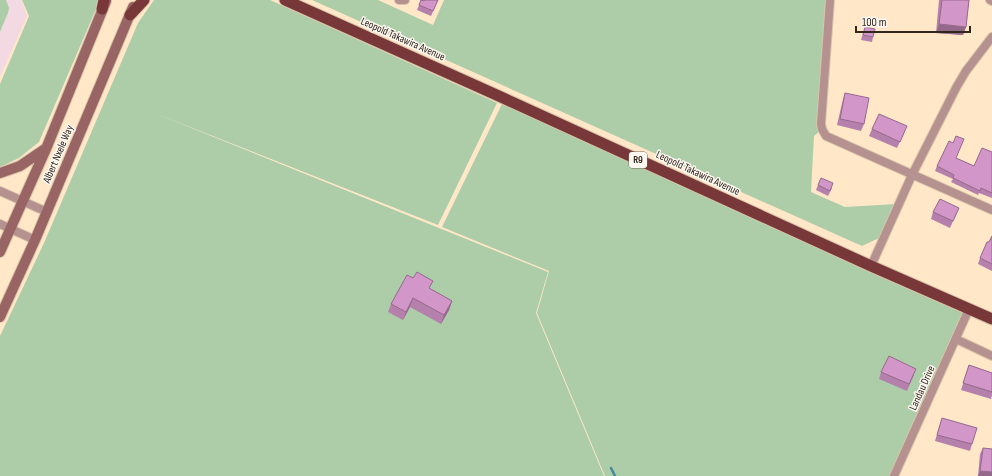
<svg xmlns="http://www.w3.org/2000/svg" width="992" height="476" font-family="'Sofia Sans Condensed',sans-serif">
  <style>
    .education { fill: #f2d9e2 }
    .green { fill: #accda8 }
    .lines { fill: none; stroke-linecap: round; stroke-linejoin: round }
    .stream { stroke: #498899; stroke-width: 2.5 }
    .minor-casing { stroke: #dac5a9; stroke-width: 10 }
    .secondary-casing { stroke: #dac5a9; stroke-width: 12 }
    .trunk-casing { stroke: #dac5a9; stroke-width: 13 }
    .minor { stroke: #b5918f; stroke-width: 8 }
    .secondary { stroke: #986564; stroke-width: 10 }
    .trunk { stroke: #783738; stroke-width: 11 }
    .wall { fill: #b581ac }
    .shaded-wall { fill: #94698c }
    .building { fill: #d396c8; stroke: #94698c }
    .labels { text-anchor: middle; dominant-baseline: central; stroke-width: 3; stroke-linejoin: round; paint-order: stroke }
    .shield { fill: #fcf7f1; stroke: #6e665c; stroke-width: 1 }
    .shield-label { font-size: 10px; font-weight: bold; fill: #31281c }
    .street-label { font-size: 11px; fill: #31281c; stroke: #fcf7f1 }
  </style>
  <rect width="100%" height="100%" fill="#ffe7c8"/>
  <!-- education -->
  <path class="education" d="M 0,0 L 21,0 L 27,16 L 0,77 Z"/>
  <!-- green -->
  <path class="green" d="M 0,0 L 6,0 L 9,8 L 8,13 L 0,32 Z
    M 22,0 L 98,0 L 96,9 L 39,142 L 19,158 L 0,167 L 0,84 L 29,16 Z
    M 154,0 L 270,0 L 497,103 L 438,225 L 152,112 L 548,272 L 536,313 L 604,476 L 0,476 L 0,336 L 44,243 L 138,23 Z
    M 312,0 L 378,0 L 433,25 L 444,0 L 828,0 L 821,130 L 814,136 L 811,192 L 845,207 L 896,204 L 879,238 L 862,246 Z
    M 502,104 L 963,311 L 890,476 L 605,476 L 537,313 L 549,271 L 442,227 Z"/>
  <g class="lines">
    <!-- stream -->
    <path class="stream" d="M 611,468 L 615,476"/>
    <!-- minor casing -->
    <g class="minor-casing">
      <path id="minor" d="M 399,0 L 405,0
        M 830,0 L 821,124 L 822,129 L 826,136 L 992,210
        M 990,0 L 992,1
        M 0,191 L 47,212
        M 0,224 L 35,240
        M 871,266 L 912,175 L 956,88 L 966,71 L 992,37
        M 956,339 L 992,356
        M 894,476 L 969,309"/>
    </g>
    <!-- secondary casing -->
    <g class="secondary-casing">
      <path id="secondary" d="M 0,173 L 20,166 L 45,149
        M 0,252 L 46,149 L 106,1
        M 0,317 L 35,240 L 133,7"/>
    </g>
    <!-- trunk casing -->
    <g class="trunk-casing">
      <path id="trunk" d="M 285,0 L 501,97 L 871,266 L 992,319
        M 102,9 L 104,0
        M 130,15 L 144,0"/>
    </g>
    <!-- minor -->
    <use href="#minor" class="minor"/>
    <!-- secondary -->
    <use href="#secondary" class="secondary"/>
    <!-- trunk -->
    <use href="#trunk" class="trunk"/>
  </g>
  <!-- wall -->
  <path class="wall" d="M 421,0 L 424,1 L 438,0 L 431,16 L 417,10 Z
    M 939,0 L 969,0 L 966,27 L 963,35 L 936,33 Z
    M 865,27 L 873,37 L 872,42 L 861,40 Z
    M 845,93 L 864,124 L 861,131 L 837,125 L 843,99 Z
    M 872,129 L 904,133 L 897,148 L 869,136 Z
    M 992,152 L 992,198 L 979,193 L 978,195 L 951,182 L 953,179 L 935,171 L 937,166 L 956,158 L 974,166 Z
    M 818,185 L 832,188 L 828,196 L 816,190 Z
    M 959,208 L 950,228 L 931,219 L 933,212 Z
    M 992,236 L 992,271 L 978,264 L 980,258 Z
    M 430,289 L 452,301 L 449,310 L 441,324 L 410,307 L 403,320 L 388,312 L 391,304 Z
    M 969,365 L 992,373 L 992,395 L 991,399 L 961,390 Z
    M 881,372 L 914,375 L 907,391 L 879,379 Z
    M 942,418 L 972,444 L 970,451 L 935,441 Z
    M 983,448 L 992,476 L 978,476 L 980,454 Z"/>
  <!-- shaded-wall -->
  <path class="shaded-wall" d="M 939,24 L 966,27 L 963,35 L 936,33 Z
    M 413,298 L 410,307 L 403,320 L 406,312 Z
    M 452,301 L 449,310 L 441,324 L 444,315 Z
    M 980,471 L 992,472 L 992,476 L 978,476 Z"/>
  <!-- building -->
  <path class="building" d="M 421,0 L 424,1 L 424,0 L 438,0 L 433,11 L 419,5 Z
    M 942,0 L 969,0 L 966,27 L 939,24 Z
    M 865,27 L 875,29 L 873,37 L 863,35 Z
    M 845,93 L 869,98 L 864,124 L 840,119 Z
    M 879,114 L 907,126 L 900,142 L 872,129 Z
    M 956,136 L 964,139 L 956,158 L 974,166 L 982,148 L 992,152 L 992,193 L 981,188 L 980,191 L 953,178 L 954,175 L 937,166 L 949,141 L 953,143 Z
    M 821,178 L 833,183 L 830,191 L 818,185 Z
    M 940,199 L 959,208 L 953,221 L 933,212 Z
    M 992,236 L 992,264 L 980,258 L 987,242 L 989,242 Z
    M 417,272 L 433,281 L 429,288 L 452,301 L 444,315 L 413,298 L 406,312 L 391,304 L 407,275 L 413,278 Z
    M 889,356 L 916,369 L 909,384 L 881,372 Z
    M 969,365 L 992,373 L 992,392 L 963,383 Z
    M 942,418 L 977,428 L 972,444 L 937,435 Z
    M 983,448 L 992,449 L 992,472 L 980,471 Z"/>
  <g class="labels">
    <!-- shield labels -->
    <rect class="shield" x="629" y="152" width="18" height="16" rx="3"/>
    <g class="shield-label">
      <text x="638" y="160">R9</text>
    </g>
    <!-- street labels -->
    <g class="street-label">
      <text transform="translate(403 39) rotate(24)">Leopold Takawira Avenue</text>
      <text transform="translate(58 154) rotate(-67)">Albert Nxele Way</text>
      <text transform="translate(698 173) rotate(25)">Leopold Takawira Avenue</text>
      <text transform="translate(922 388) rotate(-66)">Landau Drive</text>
    </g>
  </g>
  <!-- scale -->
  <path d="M856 26v6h114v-6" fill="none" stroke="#31281c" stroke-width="2"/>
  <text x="862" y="26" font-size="12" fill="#31281c" stroke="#fcf7f1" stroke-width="3" paint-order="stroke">100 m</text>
</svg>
